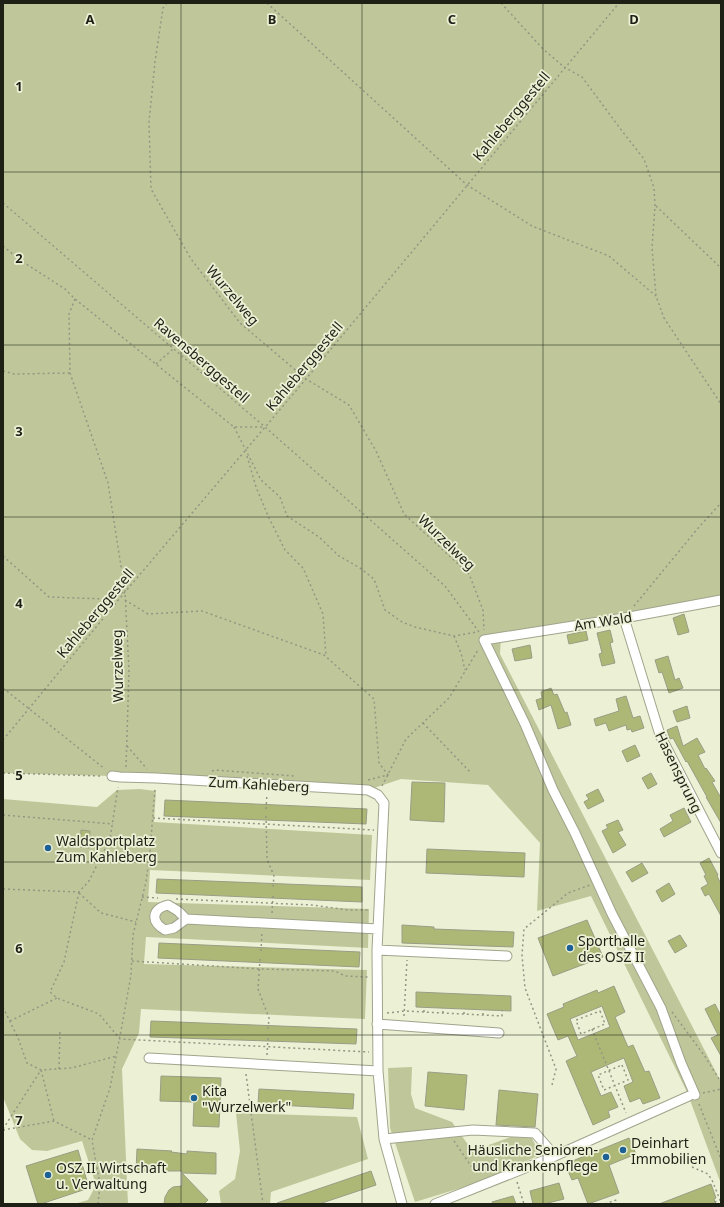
<svg xmlns="http://www.w3.org/2000/svg" width="724" height="1207" font-family="'Noto Sans',sans-serif">
  <style>
    .green { fill: #bfc79a }
    .building { fill: #aeb876; stroke: #999d85; fill-rule: evenodd }
    .lines { fill: none; stroke-linecap: round; stroke-linejoin: round }
    .minor-casing { stroke: #a0a48b; stroke-width: 11 }
    .path { stroke: #929682; stroke-width: 1.5; stroke-dasharray: 2 3; stroke-linecap: butt }
    .minor { stroke: #fff; stroke-width: 9 }
    .grid { fill: none; stroke: #1e2016; stroke-width: 1; stroke-opacity: 0.55 }
    .poi-dot { fill: #1d6095; stroke: #ecf1d6; stroke-width: 1.5 }
    .labels { text-anchor: middle; dominant-baseline: central; stroke-width: 3.5; stroke-linejoin: round; paint-order: stroke }
    .street-label { font-size: 14px; fill: #1e2016; stroke: #ecf1d6 }
    .poi-label { font-size: 14px; fill: #1e2016; stroke: #ecf1d6; text-anchor: start }
    .grid-label { font-size: 13px; text-anchor: middle; font-weight: bold; fill: #1e2016; stroke: #ecf1d6; stroke-width: 3.5; stroke-linejoin: round; paint-order: stroke }
  </style>
  <rect width="100%" height="100%" fill="#ecf1d6"/>
  <!-- green -->
  <path class="green" d="M 3,3 L 721,3 L 721,595 L 637,612 L 501,637 L 500,654 L 721,1082 L 721,1184 L 687,1092 L 591,896 L 537,911 L 540,843 L 488,785 L 401,779 L 368,790 L 112,776 L 3,773 Z
    M 140,789 L 156,791 L 154,822 L 372,835 L 370,880 L 150,870 L 148,902 L 369,909 L 368,948 L 146,937 L 144,964 L 367,970 L 365,1019 L 141,1009 L 139,1033 L 122,1069 L 128,1204 L 74,1204 L 88,1200 L 96,1185 L 82,1141 L 47,1151 L 32,1150 L 20,1139 L 3,1097 L 3,799 L 97,807 L 117,790 Z
    M 412,1067 L 411,1094 L 415,1108 L 452,1122 L 469,1146 L 475,1150 L 511,1137 L 532,1138 L 540,1155 L 474,1184 L 415,1202 L 390,1128 L 388,1068 Z
    M 236,1113 L 357,1117 L 368,1159 L 271,1192 L 270,1204 L 221,1204 L 219,1191 L 235,1179 L 240,1151 Z"/>
  <!-- building -->
  <path class="building" d="M 684,614 L 689,632 L 678,635 L 673,618 Z
    M 610,630 L 613,642 L 610,643 L 615,663 L 602,666 L 599,654 L 602,653 L 597,633 Z
    M 586,631 L 588,640 L 569,644 L 567,635 Z
    M 530,645 L 532,658 L 515,661 L 512,649 Z
    M 668,656 L 675,680 L 679,678 L 683,688 L 669,693 L 662,672 L 659,673 L 655,660 Z
    M 551,688 L 554,695 L 557,694 L 565,713 L 567,712 L 571,725 L 558,729 L 551,705 L 539,710 L 536,700 L 542,698 L 541,692 Z
    M 626,696 L 633,718 L 640,716 L 644,728 L 632,732 L 631,729 L 627,730 L 626,725 L 609,731 L 606,723 L 596,726 L 594,719 L 619,711 L 616,699 Z
    M 687,706 L 690,718 L 677,722 L 673,711 Z
    M 677,726 L 683,746 L 697,738 L 705,752 L 698,755 L 705,769 L 706,768 L 715,781 L 712,782 L 721,798 L 721,823 L 706,797 L 707,797 L 687,761 L 686,762 L 673,738 L 670,739 L 667,730 Z
    M 635,745 L 640,756 L 627,762 L 622,751 Z
    M 651,773 L 657,784 L 648,789 L 642,778 Z
    M 412,782 L 445,783 L 444,822 L 410,820 Z
    M 598,789 L 604,801 L 588,809 L 584,802 L 589,799 L 586,795 Z
    M 165,800 L 367,809 L 366,824 L 164,816 Z
    M 684,808 L 691,822 L 664,837 L 660,829 L 673,821 L 670,815 Z
    M 618,820 L 623,830 L 618,832 L 626,845 L 613,853 L 602,831 L 608,828 L 606,825 Z
    M 81,830 L 90,831 L 89,848 L 80,847 Z
    M 427,849 L 525,853 L 524,877 L 426,873 Z
    M 709,858 L 718,875 L 717,876 L 721,884 L 721,916 L 709,894 L 705,896 L 701,888 L 708,884 L 704,876 L 706,875 L 700,863 Z
    M 642,863 L 648,873 L 632,882 L 626,872 Z
    M 157,879 L 362,887 L 362,902 L 156,893 Z
    M 669,883 L 675,894 L 662,902 L 656,891 Z
    M 587,920 L 603,957 L 553,976 L 538,938 Z
    M 402,925 L 434,927 L 434,929 L 514,932 L 513,947 L 402,943 Z
    M 680,935 L 687,946 L 675,953 L 668,941 Z
    M 159,943 L 360,952 L 359,967 L 158,958 Z
    M 614,986 L 625,1012 L 615,1017 L 628,1047 L 633,1045 L 645,1072 L 649,1071 L 660,1098 L 643,1104 L 640,1098 L 630,1102 L 624,1086 L 633,1082 L 624,1058 L 614,1062 L 591,1072 L 601,1096 L 611,1092 L 618,1107 L 608,1111 L 610,1117 L 593,1125 L 566,1061 L 577,1056 L 568,1036 L 558,1040 L 547,1014 L 564,1007 L 563,1004 L 597,990 L 598,993 ZM 602,1006 L 610,1027 L 578,1040 L 570,1019 Z
    M 416,992 L 511,996 L 511,1011 L 416,1007 Z
    M 715,1004 L 721,1016 L 721,1056 L 711,1038 L 718,1035 L 705,1009 Z
    M 151,1021 L 357,1029 L 356,1044 L 150,1037 Z
    M 428,1072 L 467,1075 L 464,1110 L 425,1106 Z
    M 161,1076 L 221,1078 L 219,1127 L 193,1126 L 194,1102 L 160,1101 Z
    M 259,1089 L 354,1094 L 353,1109 L 258,1104 Z
    M 499,1090 L 538,1094 L 535,1127 L 496,1125 Z
    M 629,1138 L 636,1154 L 609,1165 L 619,1193 L 588,1204 L 578,1178 L 572,1180 L 565,1164 Z
    M 137,1149 L 172,1151 L 171,1152 L 187,1154 L 187,1151 L 216,1153 L 216,1174 L 182,1173 L 208,1200 L 204,1204 L 164,1204 L 165,1197 L 169,1190 L 173,1187 L 182,1186 L 182,1171 L 136,1171 Z
    M 78,1150 L 89,1188 L 41,1204 L 38,1204 L 26,1166 Z
    M 371,1171 L 376,1185 L 319,1204 L 277,1204 L 277,1203 Z
    M 559,1183 L 564,1199 L 544,1204 L 533,1204 L 530,1191 Z
    M 711,1184 L 716,1198 L 714,1199 L 716,1204 L 659,1204 Z
    M 513,1196 L 516,1204 L 493,1204 L 492,1202 Z"/>
  <g class="lines">
    <!-- minor casing -->
    <g class="minor-casing">
      <path id="minor" d="M 624,618 L 660,735 L 721,853
        M 112,776 L 120,777 L 156,778 L 368,790 L 378,795 L 384,803 L 377,950 L 378,1071 L 384,1139 L 402,1204
        M 186,919 L 178,911 L 168,905 C 152,909 150,921 165,930 L 174,928 L 186,919 L 378,929
        M 377,950 L 507,956
        M 377,1024 L 499,1033
        M 149,1058 L 378,1071
        M 695,1095 L 681,1063 L 661,1008 L 612,914 L 575,833 L 553,790 L 525,724 L 484,640 L 624,618 L 721,600
        M 384,1139 L 473,1130 L 535,1133 L 555,1156
        M 435,1204 L 555,1156 L 689,1096"/>
    </g>
    <!-- path -->
    <path class="path" d="M 167,3 L 163,8 L 155,62 L 149,122 L 151,189 L 191,259 L 240,323 L 306,379 L 349,405 L 376,451 L 404,514 L 469,574 L 483,610 L 484,630
      M 267,3 L 467,185 L 532,226 L 609,256 L 656,296
      M 501,3 L 543,49 L 564,67 L 582,77 L 622,131 L 644,159 L 654,188 L 655,206 L 652,247 L 656,296 L 664,318 L 721,404
      M 3,203 L 265,427 L 445,586 L 479,632
      M 656,206 L 721,268
      M 3,246 L 20,260 L 65,289 L 75,299 L 234,427 L 265,427
      M 75,299 L 69,314 L 70,373 L 108,483 L 125,592 L 129,671 L 126,767
      M 156,364 L 173,349
      M 3,371 L 14,374 L 70,373
      M 234,427 L 261,480 L 280,497 L 287,516 L 319,537 L 339,556 L 360,568 L 374,579 L 385,610 L 402,622 L 415,627 L 454,636 L 477,632
      M 247,456 L 256,487 L 269,518 L 285,550 L 303,568 L 323,614 L 326,656
      M 3,556 L 49,597 L 106,599 L 124,592
      M 125,600 L 148,614 L 202,611 L 324,655 L 374,699 L 379,763 L 388,775 L 368,780
      M 634,606 L 699,527 L 721,503
      M 454,636 L 461,653 L 465,670
      M 3,688 L 105,769
      M 423,723 L 471,773
      M 3,740 L 125,592 L 306,379 L 619,3
      M 127,746 L 147,769
      M 212,771 L 215,770 L 294,776
      M 3,773 L 102,776
      M 382,786 L 406,739 L 449,698 L 478,650
      M 266,809 L 267,794
      M 3,815 L 113,824
      M 266,816 L 267,859 L 274,876 L 273,887
      M 153,818 L 374,830
      M 3,889 L 79,892 L 89,881 L 110,839 L 118,787
      M 79,892 L 64,962 L 50,992 L 57,998 L 99,1014 L 120,1039 L 369,1052
      M 79,893 L 101,913 L 136,922
      M 142,897 L 158,898
      M 176,899 L 312,905 L 348,910 L 370,910
      M 272,913 L 273,895
      M 261,951 L 262,931
      M 260,959 L 258,989 L 269,1018 L 268,1030
      M 132,961 L 260,969 L 335,971 L 345,976 L 368,977
      M 3,1007 L 18,1038 L 27,1063 L 41,1070 L 71,1068 L 117,1056
      M 600,1011 L 605,1024 L 581,1034 L 576,1020 Z
      M 424,1012 L 424,1007
      M 672,1012 L 704,1055 L 721,1082
      M 387,1013 L 405,1011 L 502,1016 L 502,1010
      M 443,1013 L 443,1008
      M 464,1014 L 464,1009
      M 483,1015 L 483,1010
      M 404,1016 L 407,960
      M 10,1021 L 57,998
      M 592,1029 L 626,1113
      M 267,1055 L 268,1037
      M 622,1065 L 628,1080 L 604,1090 L 598,1075 Z
      M 59,1069 L 60,1030
      M 41,1070 L 54,1121
      M 246,1074 L 263,1204
      M 552,1085 L 556,1069 L 525,988 L 522,955 L 524,929 L 568,893 L 590,885
      M 703,1093 L 721,1089
      M 699,1104 L 721,1159
      M 3,1129 L 41,1070
      M 3,1130 L 54,1121 L 92,1140
      M 454,1141 L 471,1166 L 483,1174
      M 692,1167 L 708,1174 L 712,1180 L 720,1200 L 715,1202 L 716,1204
      M 517,1182 L 524,1204
      M 98,1204 L 100,1185 L 92,1140 L 110,1088 L 123,1020 L 131,975 L 133,935 L 146,882 L 150,851 L 155,788
      M 605,1204 L 619,1199"/>
    <!-- minor -->
    <use href="#minor" class="minor"/>
  </g>
  <!-- grid -->
  <path class="grid" d="M 181,3 L 181,1204M 362,3 L 362,1204M 543,3 L 543,1204M 3,172 L 721,172M 3,345 L 721,345M 3,517 L 721,517M 3,690 L 721,690M 3,862 L 721,862M 3,1035 L 721,1035"/>
  <!-- markers -->
  <g class="poi-dot">
    <circle cx="48" cy="848" r="4"/>
    <circle cx="570" cy="948" r="4"/>
    <circle cx="194" cy="1098" r="4"/>
    <circle cx="623" cy="1150" r="4"/>
    <circle cx="606" cy="1157" r="4"/>
    <circle cx="48" cy="1175" r="4"/>
  </g>
  <g class="labels">
    <!-- street labels -->
    <g class="street-label">
      <text transform="translate(511 116) rotate(-50)">Kahleberggestell</text>
      <text transform="translate(233 295) rotate(50)">Wurzelweg</text>
      <text transform="translate(202 360) rotate(41)">Ravensberggestell</text>
      <text transform="translate(304 366) rotate(-50)">Kahleberggestell</text>
      <text transform="translate(447 542) rotate(44)">Wurzelweg</text>
      <text transform="translate(95 613) rotate(-50)">Kahleberggestell</text>
      <text transform="translate(603 621) rotate(-9)">Am Wald</text>
      <text transform="translate(117 666) rotate(-91)">Wurzelweg</text>
      <text transform="translate(679 772) rotate(64)">Hasensprung</text>
      <text transform="translate(259 784) rotate(3)">Zum Kahleberg</text>
    </g>
    <!-- poi labels -->
    <g class="poi-label">
      <text x="56" y="840">Waldsportplatz<tspan x="56" dy="16">Zum Kahleberg</tspan></text>
      <text x="578" y="940">Sporthalle<tspan x="578" dy="16">des OSZ II</tspan></text>
      <text x="202" y="1090">Kita<tspan x="202" dy="16">"Wurzelwerk"</tspan></text>
      <text x="631" y="1142">Deinhart<tspan x="631" dy="16">Immobilien</tspan></text>
      <text x="598" y="1149" text-anchor="end">Häusliche Senioren-<tspan x="598" dy="16">und Krankenpflege</tspan></text>
      <text x="56" y="1167">OSZ II Wirtschaft<tspan x="56" dy="16">u. Verwaltung</tspan></text>
    </g>
  </g>
  <g class="grid-label">
    <text x="90" y="24">A</text>
    <text x="272" y="24">B</text>
    <text x="452" y="24">C</text>
    <text x="634" y="24">D</text>
    <text x="19" y="91">1</text>
    <text x="19" y="263">2</text>
    <text x="19" y="436">3</text>
    <text x="19" y="608">4</text>
    <text x="19" y="780">5</text>
    <text x="19" y="953">6</text>
    <text x="19" y="1125">7</text>
  </g>
  <!-- border -->
  <rect width="724" height="1207" fill="none" stroke="#1e2016" stroke-width="8"/>
</svg>
